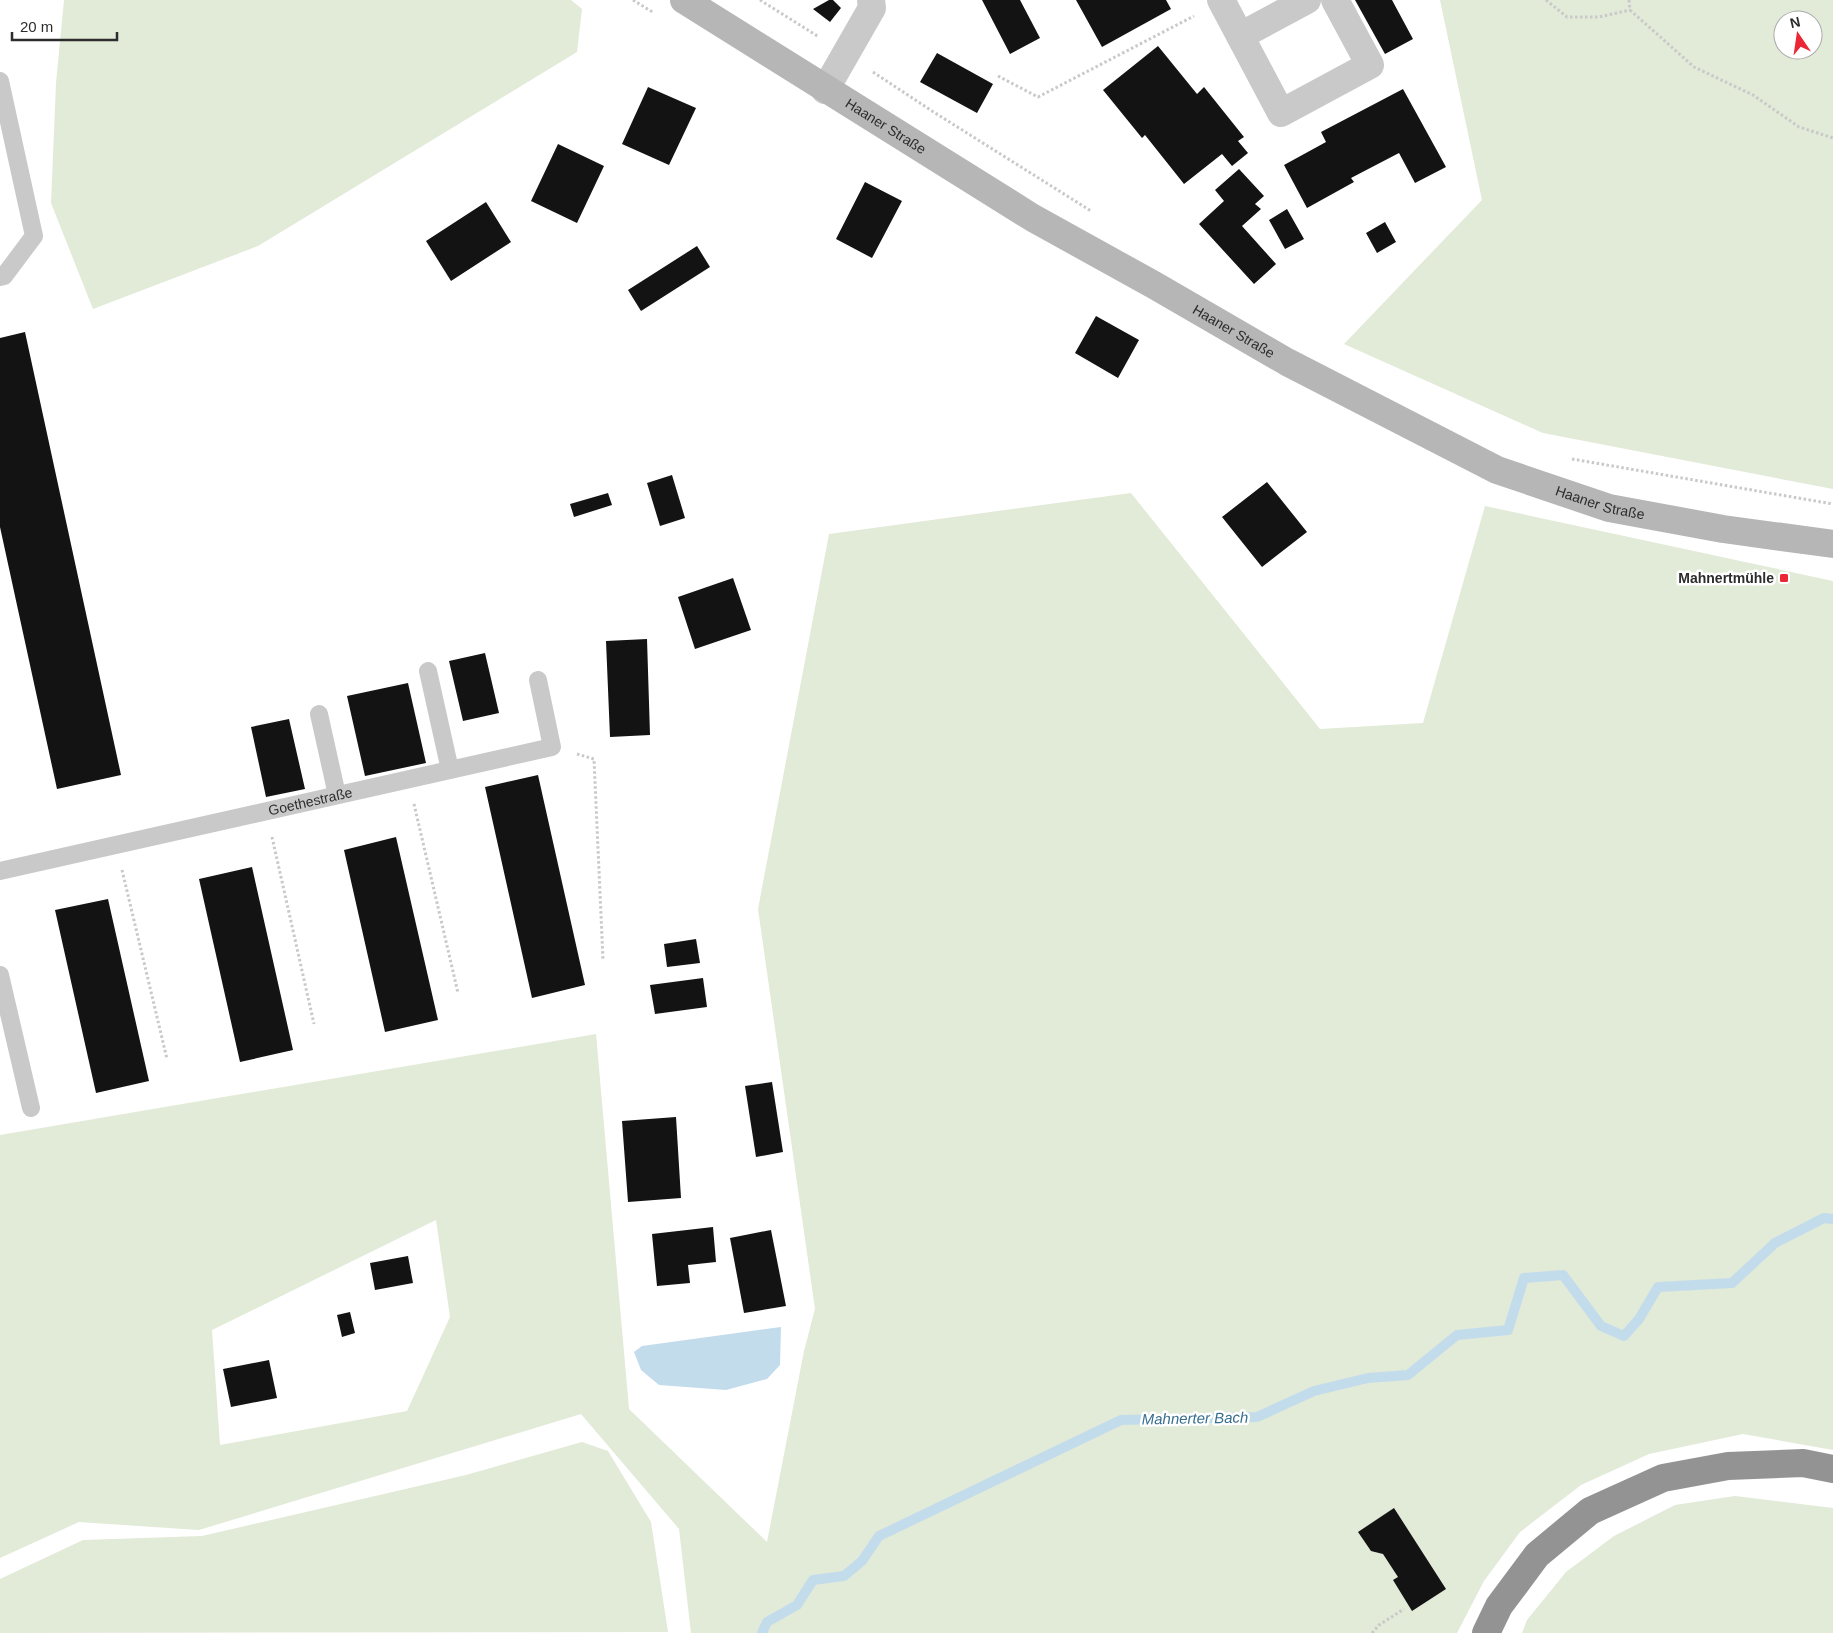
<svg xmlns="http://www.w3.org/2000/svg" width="1833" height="1633" font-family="Helvetica,sans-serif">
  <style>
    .green { fill: #e2ead8; fill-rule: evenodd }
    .water { fill: #c3dcec }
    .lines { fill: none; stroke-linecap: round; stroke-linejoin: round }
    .stream { stroke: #c3dcec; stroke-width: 10 }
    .building { fill: #131313 }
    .path { stroke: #c9c9c9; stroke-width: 3; stroke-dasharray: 2.5 2.5; stroke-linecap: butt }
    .lane { stroke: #c9c9c9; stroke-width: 18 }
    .street { stroke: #c9c9c9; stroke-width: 28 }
    .secondary { stroke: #b6b6b6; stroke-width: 28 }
    .highway { stroke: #939393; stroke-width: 28 }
    .poi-dot { fill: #eb2635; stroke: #fff; stroke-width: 2 }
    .labels { text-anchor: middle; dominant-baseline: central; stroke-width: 5; stroke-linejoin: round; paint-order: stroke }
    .street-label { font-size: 14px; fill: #2c2c2c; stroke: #fff }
    .poi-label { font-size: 14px; font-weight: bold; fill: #2c2c2c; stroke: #fff; text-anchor: end }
    .water-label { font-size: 15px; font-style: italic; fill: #386e90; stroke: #fff }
  </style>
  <rect width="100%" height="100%" fill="#fff"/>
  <!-- green -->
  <path class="green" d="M 64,0 L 571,0 L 582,9 L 577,52 L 258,246 L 93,309 L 51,203 L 56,83 Z
    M 1440,0 L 1833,0 L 1833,489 L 1543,433 L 1344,344 L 1482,200 ZM 1783,20 L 1813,20 L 1813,50 L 1783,50 Z
    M 1131,493 L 1320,729 L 1423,723 L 1485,506 L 1833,581 L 1833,1450 L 1743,1434 L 1649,1454 L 1581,1485 L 1520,1532 L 1484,1581 L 1457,1633 L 691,1633 L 679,1529 L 581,1414 L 199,1530 L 79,1522 L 0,1558 L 0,1135 L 596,1034 L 629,1409 L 767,1542 L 804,1351 L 815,1309 L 758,909 L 829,534 ZM 436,1220 L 450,1317 L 407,1411 L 220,1445 L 212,1330 Z
    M 582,1442 L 608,1451 L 651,1522 L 668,1632 L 0,1633 L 0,1579 L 83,1540 L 202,1536 L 466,1475 Z
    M 1735,1496 L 1833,1508 L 1833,1633 L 1522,1633 L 1527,1620 L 1566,1572 L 1614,1536 L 1675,1505 Z"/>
  <!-- water -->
  <path class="water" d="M 781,1327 L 780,1365 L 767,1379 L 726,1390 L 659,1385 L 641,1370 L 634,1352 L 642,1346 Z"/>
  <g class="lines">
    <!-- stream -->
    <path class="stream" d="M 762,1633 L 767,1622 L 797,1605 L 813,1580 L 844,1576 L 862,1561 L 879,1536 L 1121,1420 L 1257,1417 L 1314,1391 L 1368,1378 L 1408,1375 L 1457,1335 L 1508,1330 L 1524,1278 L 1563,1275 L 1601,1326 L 1624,1336 L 1639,1319 L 1658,1287 L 1732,1283 L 1775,1243 L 1824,1218 L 1833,1219"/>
  </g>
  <!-- building -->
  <path class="building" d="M 829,0 L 833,0 L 841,8 L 830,22 L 813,9 Z
    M 982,0 L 1020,0 L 1040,38 L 1010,54 Z
    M 1076,0 L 1166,0 L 1171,9 L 1102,47 Z
    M 1355,0 L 1392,0 L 1413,39 L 1385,54 Z
    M 1158,46 L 1197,94 L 1204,87 L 1244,137 L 1238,141 L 1248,153 L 1232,166 L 1222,154 L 1184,184 L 1145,135 L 1142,138 L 1103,90 Z
    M 937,53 L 993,84 L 977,113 L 920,82 Z
    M 648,87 L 696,108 L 669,165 L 622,144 Z
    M 1403,89 L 1446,167 L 1415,183 L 1399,153 L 1351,178 L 1354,182 L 1307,208 L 1284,165 L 1326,142 L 1321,132 Z
    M 558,144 L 604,166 L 577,223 L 531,201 Z
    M 1239,169 L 1264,196 L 1255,204 L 1261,209 L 1242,226 L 1276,264 L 1254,284 L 1199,224 L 1224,201 L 1215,190 Z
    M 865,182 L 902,201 L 872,258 L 836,239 Z
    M 486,202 L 511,242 L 451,281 L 426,241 Z
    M 1287,209 L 1304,239 L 1285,249 L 1269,220 Z
    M 1385,222 L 1396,242 L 1377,253 L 1366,233 Z
    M 697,246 L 710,267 L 641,311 L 628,290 Z
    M 1096,316 L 1139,340 L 1118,378 L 1075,353 Z
    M 25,332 L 121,775 L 57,789 L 0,527 L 0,338 Z
    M 672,475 L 685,518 L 660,526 L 647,483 Z
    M 1267,482 L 1307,532 L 1262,567 L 1222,517 Z
    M 608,493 L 612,505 L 574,517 L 570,504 Z
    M 733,578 L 751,630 L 695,649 L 678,597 Z
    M 647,639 L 650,735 L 610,737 L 606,641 Z
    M 485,653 L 499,713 L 463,721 L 449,661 Z
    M 408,683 L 426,763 L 365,776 L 347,696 Z
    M 289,719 L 305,789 L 266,797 L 251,727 Z
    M 538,775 L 585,985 L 532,998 L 485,787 Z
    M 396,837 L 438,1020 L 385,1032 L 344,850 Z
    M 252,867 L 293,1050 L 240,1062 L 199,879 Z
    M 108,899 L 149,1081 L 96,1093 L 55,910 Z
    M 696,939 L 700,963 L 667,967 L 664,944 Z
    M 703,978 L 707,1007 L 655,1014 L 650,985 Z
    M 772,1082 L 783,1152 L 756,1157 L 745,1086 Z
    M 676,1117 L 681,1198 L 628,1202 L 622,1121 Z
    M 713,1227 L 716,1262 L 688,1265 L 690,1283 L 657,1286 L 652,1234 Z
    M 771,1230 L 786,1306 L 744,1313 L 730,1238 Z
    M 408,1256 L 413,1283 L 375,1290 L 370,1263 Z
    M 350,1312 L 355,1333 L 342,1337 L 337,1315 Z
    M 269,1360 L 277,1398 L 231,1407 L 223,1369 Z
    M 1394,1508 L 1446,1589 L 1412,1611 L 1393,1580 L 1398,1577 L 1383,1554 L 1371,1551 L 1358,1532 Z"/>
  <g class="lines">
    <!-- path -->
    <path class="path" d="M 633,0 L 654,13
      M 760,0 L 819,37
      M 1546,0 L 1567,17 L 1599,17 L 1630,10
      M 1629,0 L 1630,10 L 1694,67 L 1753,95 L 1799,127 L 1833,138
      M 873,72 L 932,111 L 1091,211
      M 998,76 L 1038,97 L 1194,16
      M 1572,459 L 1833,504
      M 577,754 L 594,759 L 603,960
      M 414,804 L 458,993
      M 272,837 L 314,1024
      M 122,870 L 167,1059
      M 1372,1633 L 1379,1625 L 1404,1609"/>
    <!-- lane -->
    <g class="lane">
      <path d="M 0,81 L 34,236 L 4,276 L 0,277"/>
      <path d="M 428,671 L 450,770"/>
      <path d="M 319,714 L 337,795"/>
      <path id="s1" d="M 0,871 L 552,747 L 538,680"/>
      <path d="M 0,975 L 31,1108"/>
    </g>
    <!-- street -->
    <path class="street" d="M 1221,0 L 1281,113 L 1370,65 L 1335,0
      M 1240,36 L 1307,0
      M 825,90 L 872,8 L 871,0"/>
    <!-- secondary -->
    <path class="secondary" id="s2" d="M 684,0 L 1033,218 L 1154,285 L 1287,362 L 1497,470 L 1609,508 L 1723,529 L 1833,544"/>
    <!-- highway -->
    <path class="highway" d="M 1486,1633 L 1499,1606 L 1537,1555 L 1590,1511 L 1663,1478 L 1728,1466 L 1803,1463 L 1833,1469"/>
  </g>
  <!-- markers -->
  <rect class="poi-dot" x="1779" y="573" width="10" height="10" rx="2.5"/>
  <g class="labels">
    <!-- street labels -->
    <g class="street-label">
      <text stroke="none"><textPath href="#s2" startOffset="238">Haaner Straße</textPath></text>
      <text stroke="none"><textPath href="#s2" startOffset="642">Haaner Straße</textPath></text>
      <text stroke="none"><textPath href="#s2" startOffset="1048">Haaner Straße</textPath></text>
      <text stroke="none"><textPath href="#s1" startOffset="318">Goethestraße</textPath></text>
    </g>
    <!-- poi labels -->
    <g class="poi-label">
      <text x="1774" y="578">Mahnertmühle</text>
    </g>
    <!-- water labels -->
    <g class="water-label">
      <text transform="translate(1195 1418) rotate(-1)">Mahnerter Bach</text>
    </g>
  </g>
  <!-- north arrow -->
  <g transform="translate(1798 35) rotate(347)"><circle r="24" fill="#ffffff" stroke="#ababab"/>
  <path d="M0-4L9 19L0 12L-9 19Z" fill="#eb2635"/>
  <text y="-8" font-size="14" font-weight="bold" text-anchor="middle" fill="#2c2c2c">N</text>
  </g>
  <!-- scale -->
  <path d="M12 32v8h105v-8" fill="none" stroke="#2c2c2c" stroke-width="2.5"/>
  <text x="20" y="32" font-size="15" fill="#2c2c2c" stroke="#ffffff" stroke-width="4" paint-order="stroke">20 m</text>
</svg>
